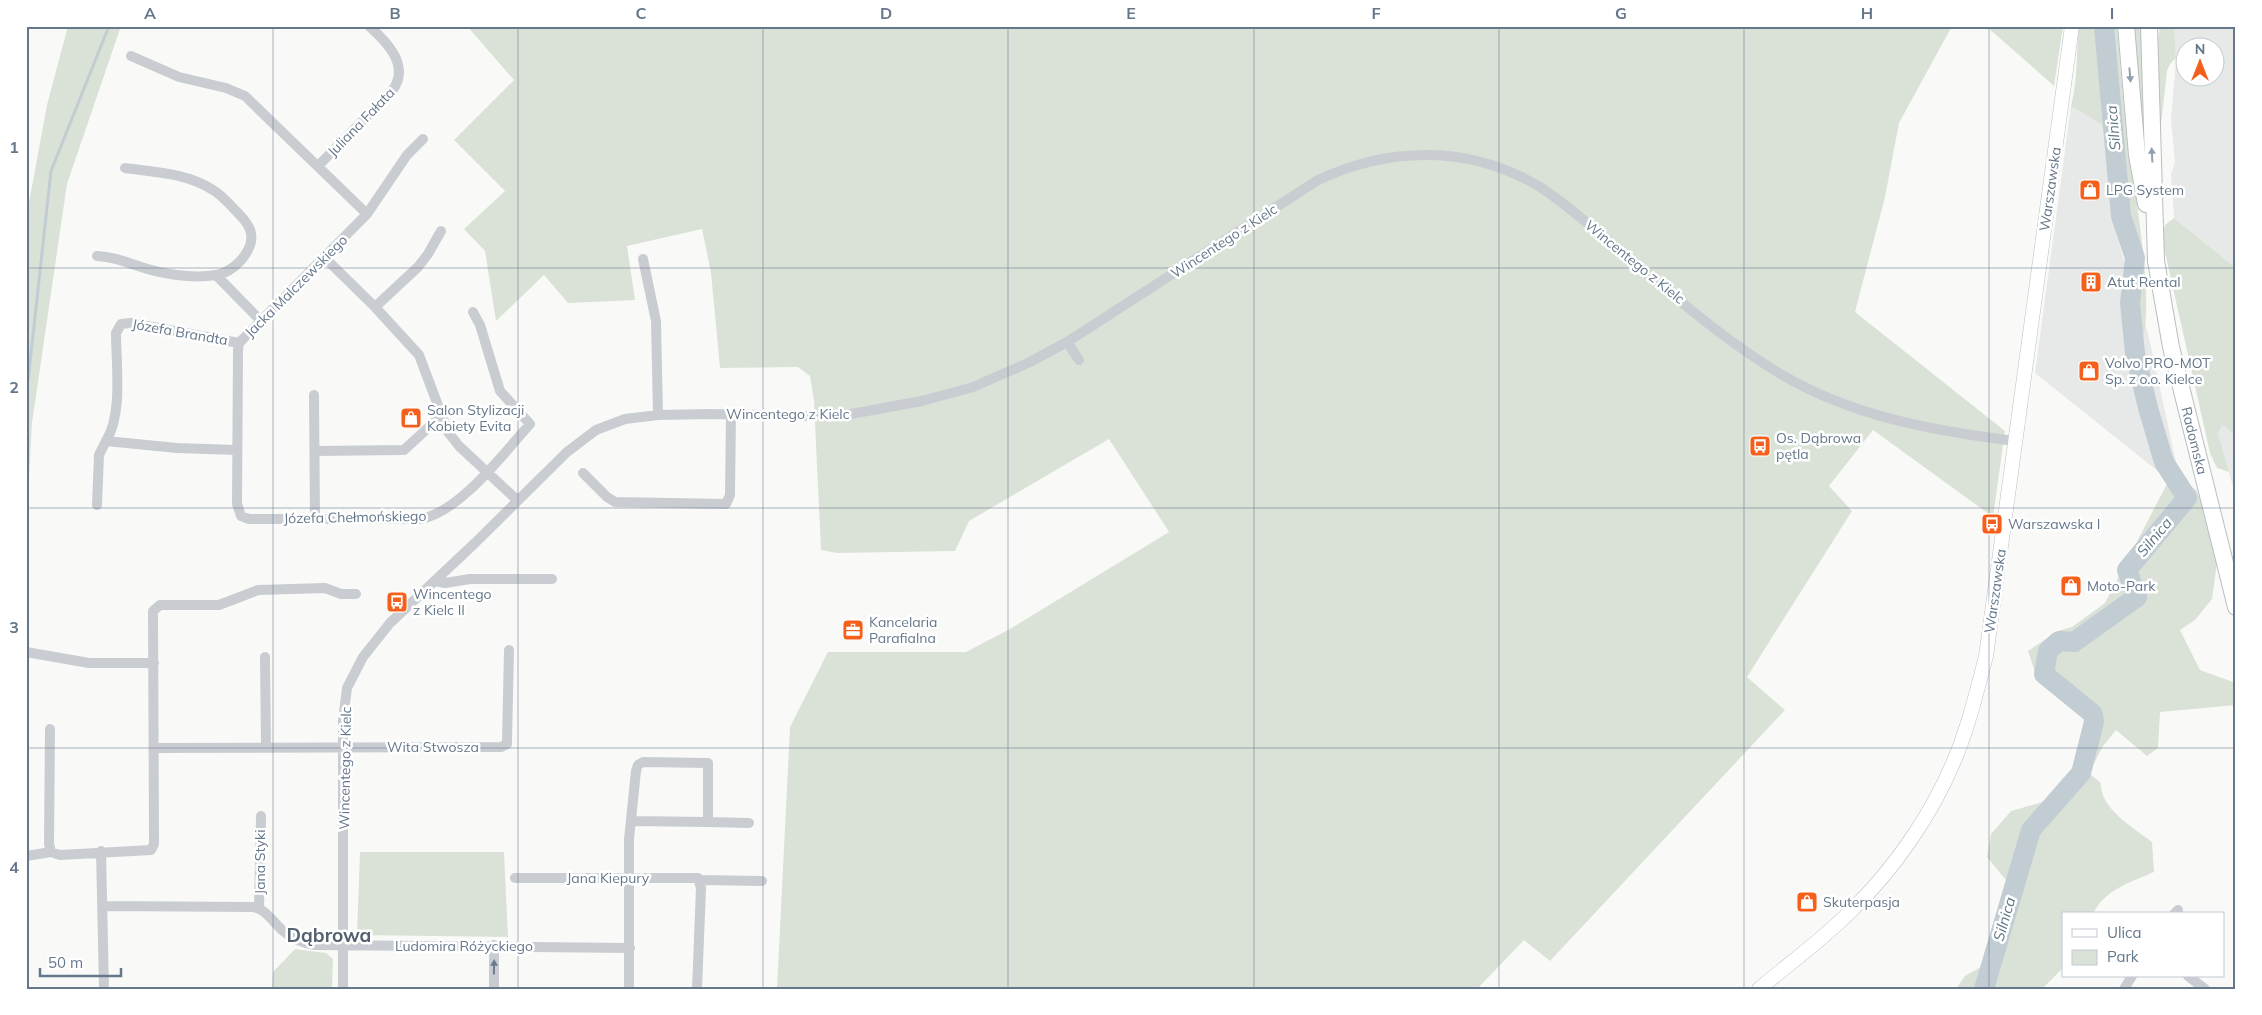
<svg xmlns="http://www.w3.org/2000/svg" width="2262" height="1015" font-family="Mulish,sans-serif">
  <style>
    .built { fill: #e7e9e8; fill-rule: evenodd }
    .green { fill: #dae2d8 }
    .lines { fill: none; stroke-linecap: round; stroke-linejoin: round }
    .stream { stroke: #c2cdd3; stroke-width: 3 }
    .river { stroke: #c2cdd3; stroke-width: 20 }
    .secondary-casing { stroke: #bbc0c5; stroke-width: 15 }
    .primary-casing { stroke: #b9bec2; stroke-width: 18 }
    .street { stroke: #c9cdd1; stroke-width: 10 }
    .secondary { stroke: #fff; stroke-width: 14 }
    .primary { stroke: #fff; stroke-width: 16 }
    .oneway { fill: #93a0ae }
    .oneway2 { fill: #6a7b8e }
    .grid { fill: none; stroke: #65778b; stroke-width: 1; stroke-opacity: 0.55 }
    .labels { text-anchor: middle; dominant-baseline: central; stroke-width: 5; stroke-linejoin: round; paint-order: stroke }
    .street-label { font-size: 14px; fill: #65778b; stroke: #fff }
    .poi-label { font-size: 14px; fill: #65778b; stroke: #fff; text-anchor: start }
    .water-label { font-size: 15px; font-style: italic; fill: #627986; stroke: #fff }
    .district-label { font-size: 19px; font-weight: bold; fill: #54616f; stroke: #fff }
    .neatline { fill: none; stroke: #65778b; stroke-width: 2 }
    .grid-label { font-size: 16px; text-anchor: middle; font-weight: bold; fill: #65778b }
  </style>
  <rect width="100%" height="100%" fill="#f9faf7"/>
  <!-- built -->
  <path class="built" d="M 2174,26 L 2236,26 L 2236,268 L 2174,218 L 2171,174 L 2175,163 L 2171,119 L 2176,60 ZM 2184,48 L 2214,48 L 2214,78 L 2184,78 Z
    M 2071,106 L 2107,128 L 2116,214 L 2113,219 L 2129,281 L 2147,329 L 2179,476 L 2169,480 L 2035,373 Z
    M 2222,425 L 2236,436 L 2236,496 L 2217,434 Z"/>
  <!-- green -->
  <path class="green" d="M 68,26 L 121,26 L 67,184 L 32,423 L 26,534 L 26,219 L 47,105 Z
    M 467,26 L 1952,26 L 1899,123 L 1885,197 L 1855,312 L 2005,431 L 1993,517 L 1873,430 L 1829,486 L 1852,511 L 1747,677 L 1785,710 L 1550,961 L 1524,940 L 1477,989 L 777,989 L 790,727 L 828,652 L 966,652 L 1008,630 L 1169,532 L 1109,439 L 969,521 L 955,551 L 837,553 L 821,550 L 814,401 L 810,376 L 798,367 L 720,368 L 711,273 L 702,229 L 627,246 L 635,300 L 568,303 L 544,275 L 496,321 L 485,251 L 464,229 L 505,191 L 454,140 L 514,80 Z
    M 1986,26 L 2063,26 L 2054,86 Z
    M 2079,26 L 2117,26 C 2120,63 2123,100 2127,136 C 2131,174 2162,327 2136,350 L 2129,315 L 2127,286 L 2129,265 L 2125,239 L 2116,214 L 2107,128 L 2071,106 C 2078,80 2076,53 2079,26 Z
    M 2134,26 L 2142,26 L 2146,137 L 2144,137 Z
    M 2160,26 L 2174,26 L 2176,58 L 2170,64 L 2167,71 L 2159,142 L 2157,46 Z
    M 2174,218 L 2236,268 L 2236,436 L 2222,425 L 2218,434 L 2229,472 L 2217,468 L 2210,453 L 2162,239 L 2165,225 Z
    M 2179,476 L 2197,491 L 2208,519 L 2217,563 L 2212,599 L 2195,620 L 2180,630 L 2200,670 L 2233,682 L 2236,690 L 2236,705 L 2160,712 L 2158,748 L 2147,756 L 2116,730 L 2103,746 L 2089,773 L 2101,783 C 2099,808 2134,828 2152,842 L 2154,872 C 2131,882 2104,890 2093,914 L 2063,914 L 2063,968 L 2042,989 L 1956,989 L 1965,976 L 1981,967 L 1996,932 L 2010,885 L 1987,857 L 1991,834 L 2011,811 L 2053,799 L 2080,772 L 2091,715 L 2065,702 L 2035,672 L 2028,651 L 2058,631 L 2072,627 L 2105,603 L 2169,480 Z
    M 360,852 L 504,852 L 508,937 L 357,935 Z
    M 295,949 L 326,953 L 333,959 L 332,989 L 272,989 L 273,972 Z"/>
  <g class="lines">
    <!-- stream -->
    <path class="stream" d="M 26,399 L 51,171 L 109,26"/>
    <!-- river -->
    <path class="river" d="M 1984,989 L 2031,830 L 2081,773 L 2094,722 L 2093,714 L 2044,674 L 2048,651 L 2059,641 L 2074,642 L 2137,597 L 2127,570 L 2187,498 L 2164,462 L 2148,408 L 2135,353 L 2130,303 L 2135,258 L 2121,216 L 2104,26"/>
    <!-- secondary casing -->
    <g class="secondary-casing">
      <path id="secondary" d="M 1759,989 C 1790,963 1823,939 1851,911 C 1894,869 1931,816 1954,761 C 1968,728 1977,691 1986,656 L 2072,26"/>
    </g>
    <!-- primary casing -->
    <g class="primary-casing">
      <g id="primary">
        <path d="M 2126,26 L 2137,155 L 2146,204"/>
        <path id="s1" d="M 2149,26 L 2156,261 L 2171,347 L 2236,607"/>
      </g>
    </g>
    <!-- street -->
    <path class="street" d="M 131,56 L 179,77 L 226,88 L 245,96 L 367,214 L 239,343 L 238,351 L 237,504 L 241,516 L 249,519 L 420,519 C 459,513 503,454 530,424 L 500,391 L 480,325 L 473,312
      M 318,166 L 392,91 C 411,66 387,42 369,26
      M 125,168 C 154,172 188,173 213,190 C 223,196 230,205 238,213 C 249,224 256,235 248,250 C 242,262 229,273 216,275 L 260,320
      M 367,214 L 407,155 L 423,139
      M 97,256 C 113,257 123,261 138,266 C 161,274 192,279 216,275
      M 325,258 L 375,307 L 419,355 L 448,432 L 459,446 L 517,500
      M 643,259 L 656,321 L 658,415
      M 375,307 L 418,267 L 428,254 L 441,231
      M 1067,342 L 1079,360
      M 314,395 L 315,519
      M 237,450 L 177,448 L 106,441 C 123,414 116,365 116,333 L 121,324 L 131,323 L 239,343
      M 315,451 L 404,450 L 441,416
      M 583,473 L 607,497 L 615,502 L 726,504 L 730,495 L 731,414
      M 97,505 L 99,455 L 106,441
      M 435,581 L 445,583 L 470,579 L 552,579
      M 26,652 L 89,663 L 154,663
      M 265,657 L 266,747
      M 50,729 L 49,844 L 51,852 L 60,855 L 151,850 L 154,844 L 154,834 L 153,611 L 160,605 L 219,605 L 258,590 L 325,588 L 341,594 L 356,594
      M 154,748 L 501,747 L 507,744 L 507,741 L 509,650
      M 708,822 L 749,823
      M 101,851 L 104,989
      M 26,856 L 51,852
      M 515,878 L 698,878 L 701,888 L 697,989
      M 700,880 L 762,881
      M 102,906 L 253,907 C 266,909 273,922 282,930 C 292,939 302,943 315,945 L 630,948
      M 259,908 L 261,816
      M 2174,914 L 2178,910
      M 2188,976 L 2205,989
      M 343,989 L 343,720 L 347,688 L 363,657 L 390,623 L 475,543 L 567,452 L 596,430 L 625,419 L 658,415 L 710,414 L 810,416 L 851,414 L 922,401 L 973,387 L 1028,363 L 1067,342 L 1318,180 C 1391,146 1470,145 1540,187 C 1568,205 1594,229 1620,251 C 1671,293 1722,339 1779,373 C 1850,416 1934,431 2015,441
      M 494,989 L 494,945
      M 629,989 L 629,839 L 636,771 L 638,765 L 643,762 L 708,763 L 708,822 L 631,821
      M 2124,989 L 2132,976"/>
    <!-- secondary -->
    <use href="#secondary" class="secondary"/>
    <!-- primary -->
    <use href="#primary" class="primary"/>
  </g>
  <!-- one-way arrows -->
  <defs><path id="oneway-solid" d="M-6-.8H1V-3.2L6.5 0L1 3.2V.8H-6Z" transform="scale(1.25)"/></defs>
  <g class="oneway">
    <use href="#oneway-solid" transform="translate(2130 75) rotate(85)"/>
    <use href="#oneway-solid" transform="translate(2152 155) rotate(-93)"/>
  </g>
  <use class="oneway2" href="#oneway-solid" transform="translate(494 967) rotate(-89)"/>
  <!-- grid -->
  <path class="grid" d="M 273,26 L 273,989M 518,26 L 518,989M 763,26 L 763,989M 1008,26 L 1008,989M 1254,26 L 1254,989M 1499,26 L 1499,989M 1744,26 L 1744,989M 1989,26 L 1989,989M 26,268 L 2236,268M 26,508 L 2236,508M 26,748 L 2236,748"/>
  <!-- icons -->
  <defs>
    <g id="shop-square" transform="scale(1.125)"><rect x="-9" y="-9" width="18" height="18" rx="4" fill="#f55f1c" stroke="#fff"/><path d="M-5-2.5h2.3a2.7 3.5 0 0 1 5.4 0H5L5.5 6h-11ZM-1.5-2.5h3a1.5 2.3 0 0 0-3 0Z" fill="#fff"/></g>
    <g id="building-square" transform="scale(1.125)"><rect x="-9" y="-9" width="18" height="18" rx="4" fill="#f55f1c" stroke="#fff"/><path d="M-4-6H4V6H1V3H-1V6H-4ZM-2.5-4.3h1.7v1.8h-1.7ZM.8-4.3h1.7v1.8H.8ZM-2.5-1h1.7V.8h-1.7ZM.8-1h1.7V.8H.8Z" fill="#fff"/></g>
    <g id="bus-square" transform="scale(1.125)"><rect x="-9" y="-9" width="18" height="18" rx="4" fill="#f55f1c" stroke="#fff"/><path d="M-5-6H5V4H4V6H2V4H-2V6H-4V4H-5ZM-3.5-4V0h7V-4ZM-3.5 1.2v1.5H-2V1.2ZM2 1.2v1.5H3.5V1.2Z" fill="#fff"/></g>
    <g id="office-square" transform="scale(1.125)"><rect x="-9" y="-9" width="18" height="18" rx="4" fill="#f55f1c" stroke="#fff"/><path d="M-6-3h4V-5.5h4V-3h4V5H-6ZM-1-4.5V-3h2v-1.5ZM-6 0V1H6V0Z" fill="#fff"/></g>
  </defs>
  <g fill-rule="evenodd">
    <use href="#shop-square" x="2090" y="190"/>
    <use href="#building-square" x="2091" y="282"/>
    <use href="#shop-square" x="2089" y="371"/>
    <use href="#shop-square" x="411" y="418"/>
    <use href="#bus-square" x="1760" y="446"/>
    <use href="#bus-square" x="1992" y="524"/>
    <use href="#shop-square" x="2071" y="586"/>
    <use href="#bus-square" x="397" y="602"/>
    <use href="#office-square" x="853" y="630"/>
    <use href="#shop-square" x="1807" y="902"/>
  </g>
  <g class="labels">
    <!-- street labels -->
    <g class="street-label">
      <text transform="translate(361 122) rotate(-46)">Juliana Fałata</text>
      <text transform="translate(2050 189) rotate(-82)">Warszawska</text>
      <text transform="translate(1224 241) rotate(-33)">Wincentego z Kielc</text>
      <text transform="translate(1635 262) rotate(39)">Wincentego z Kielc</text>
      <text transform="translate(296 286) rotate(-45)">Jacka Malczewskiego</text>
      <text transform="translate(180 332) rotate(10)">Józefa Brandta</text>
      <text x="788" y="414">Wincentego z Kielc</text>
      <text stroke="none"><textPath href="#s1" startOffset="419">Radomska</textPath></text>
      <text transform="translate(355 517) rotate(-1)">Józefa Chełmońskiego</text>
      <text transform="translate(1995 591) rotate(-82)">Warszawska</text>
      <text x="433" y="747">Wita Stwosza</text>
      <text transform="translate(345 768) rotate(-89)">Wincentego z Kielc</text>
      <text transform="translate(260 862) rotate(-90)">Jana Styki</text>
      <text x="608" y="878">Jana Kiepury</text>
      <text x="464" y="946">Ludomira Różyckiego</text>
    </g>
    <!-- poi labels -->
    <g class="poi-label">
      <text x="2106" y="190">LPG System</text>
      <text x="2107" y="282">Atut Rental</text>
      <text x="2105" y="363">Volvo PRO-MOT<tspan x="2105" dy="16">Sp. z o.o. Kielce</tspan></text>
      <text x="427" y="410">Salon Stylizacji<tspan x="427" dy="16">Kobiety Evita</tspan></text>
      <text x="1776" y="438">Os. Dąbrowa<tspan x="1776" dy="16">pętla</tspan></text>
      <text x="2008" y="524">Warszawska I</text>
      <text x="2087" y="586">Moto-Park</text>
      <text x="413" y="594">Wincentego<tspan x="413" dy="16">z Kielc II</tspan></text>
      <text x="869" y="622">Kancelaria<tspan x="869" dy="16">Parafialna</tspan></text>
      <text x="1823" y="902">Skuterpasja</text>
    </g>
    <!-- water labels -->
    <g class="water-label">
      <text transform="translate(2113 128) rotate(-95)">Silnica</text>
      <text transform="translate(2154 537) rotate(-50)">Silnica</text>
      <text transform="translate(2004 919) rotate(-74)">Silnica</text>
    </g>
    <!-- district labels -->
    <g class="district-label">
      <text x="329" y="935">Dąbrowa</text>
    </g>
  </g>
  <!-- border -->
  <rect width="2262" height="1015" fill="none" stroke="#ffffff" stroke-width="55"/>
  <!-- legend -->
  <rect x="2062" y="912" width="162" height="65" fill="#ffffff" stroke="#c1c9d1"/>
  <rect x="2072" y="929" width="25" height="8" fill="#ffffff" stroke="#c1c9d1"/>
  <text x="2107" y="938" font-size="15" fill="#65778b">Ulica</text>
  <rect x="2072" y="950" width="25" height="15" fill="#dae2d8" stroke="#c1c9d1"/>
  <text x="2107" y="962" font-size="15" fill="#65778b">Park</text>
  <!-- north arrow -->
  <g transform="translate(2200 62)"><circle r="24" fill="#ffffff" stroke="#c1c9d1"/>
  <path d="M0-4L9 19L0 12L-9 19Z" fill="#f55f1c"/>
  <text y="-8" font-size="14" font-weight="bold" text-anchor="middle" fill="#65778b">N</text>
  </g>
  <!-- scale -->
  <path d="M40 968v8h81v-8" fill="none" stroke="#65778b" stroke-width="2.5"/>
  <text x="48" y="968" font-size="15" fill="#65778b" stroke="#ffffff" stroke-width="4" paint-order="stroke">50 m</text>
  <rect x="28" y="28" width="2206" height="960" class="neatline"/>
  <g class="grid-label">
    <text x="150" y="19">A</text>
    <text x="395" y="19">B</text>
    <text x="641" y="19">C</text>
    <text x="886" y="19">D</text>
    <text x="1131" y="19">E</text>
    <text x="1376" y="19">F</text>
    <text x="1621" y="19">G</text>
    <text x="1867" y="19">H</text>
    <text x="2112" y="19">I</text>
    <text x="14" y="153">1</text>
    <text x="14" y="393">2</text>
    <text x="14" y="633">3</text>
    <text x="14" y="873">4</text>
  </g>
</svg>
